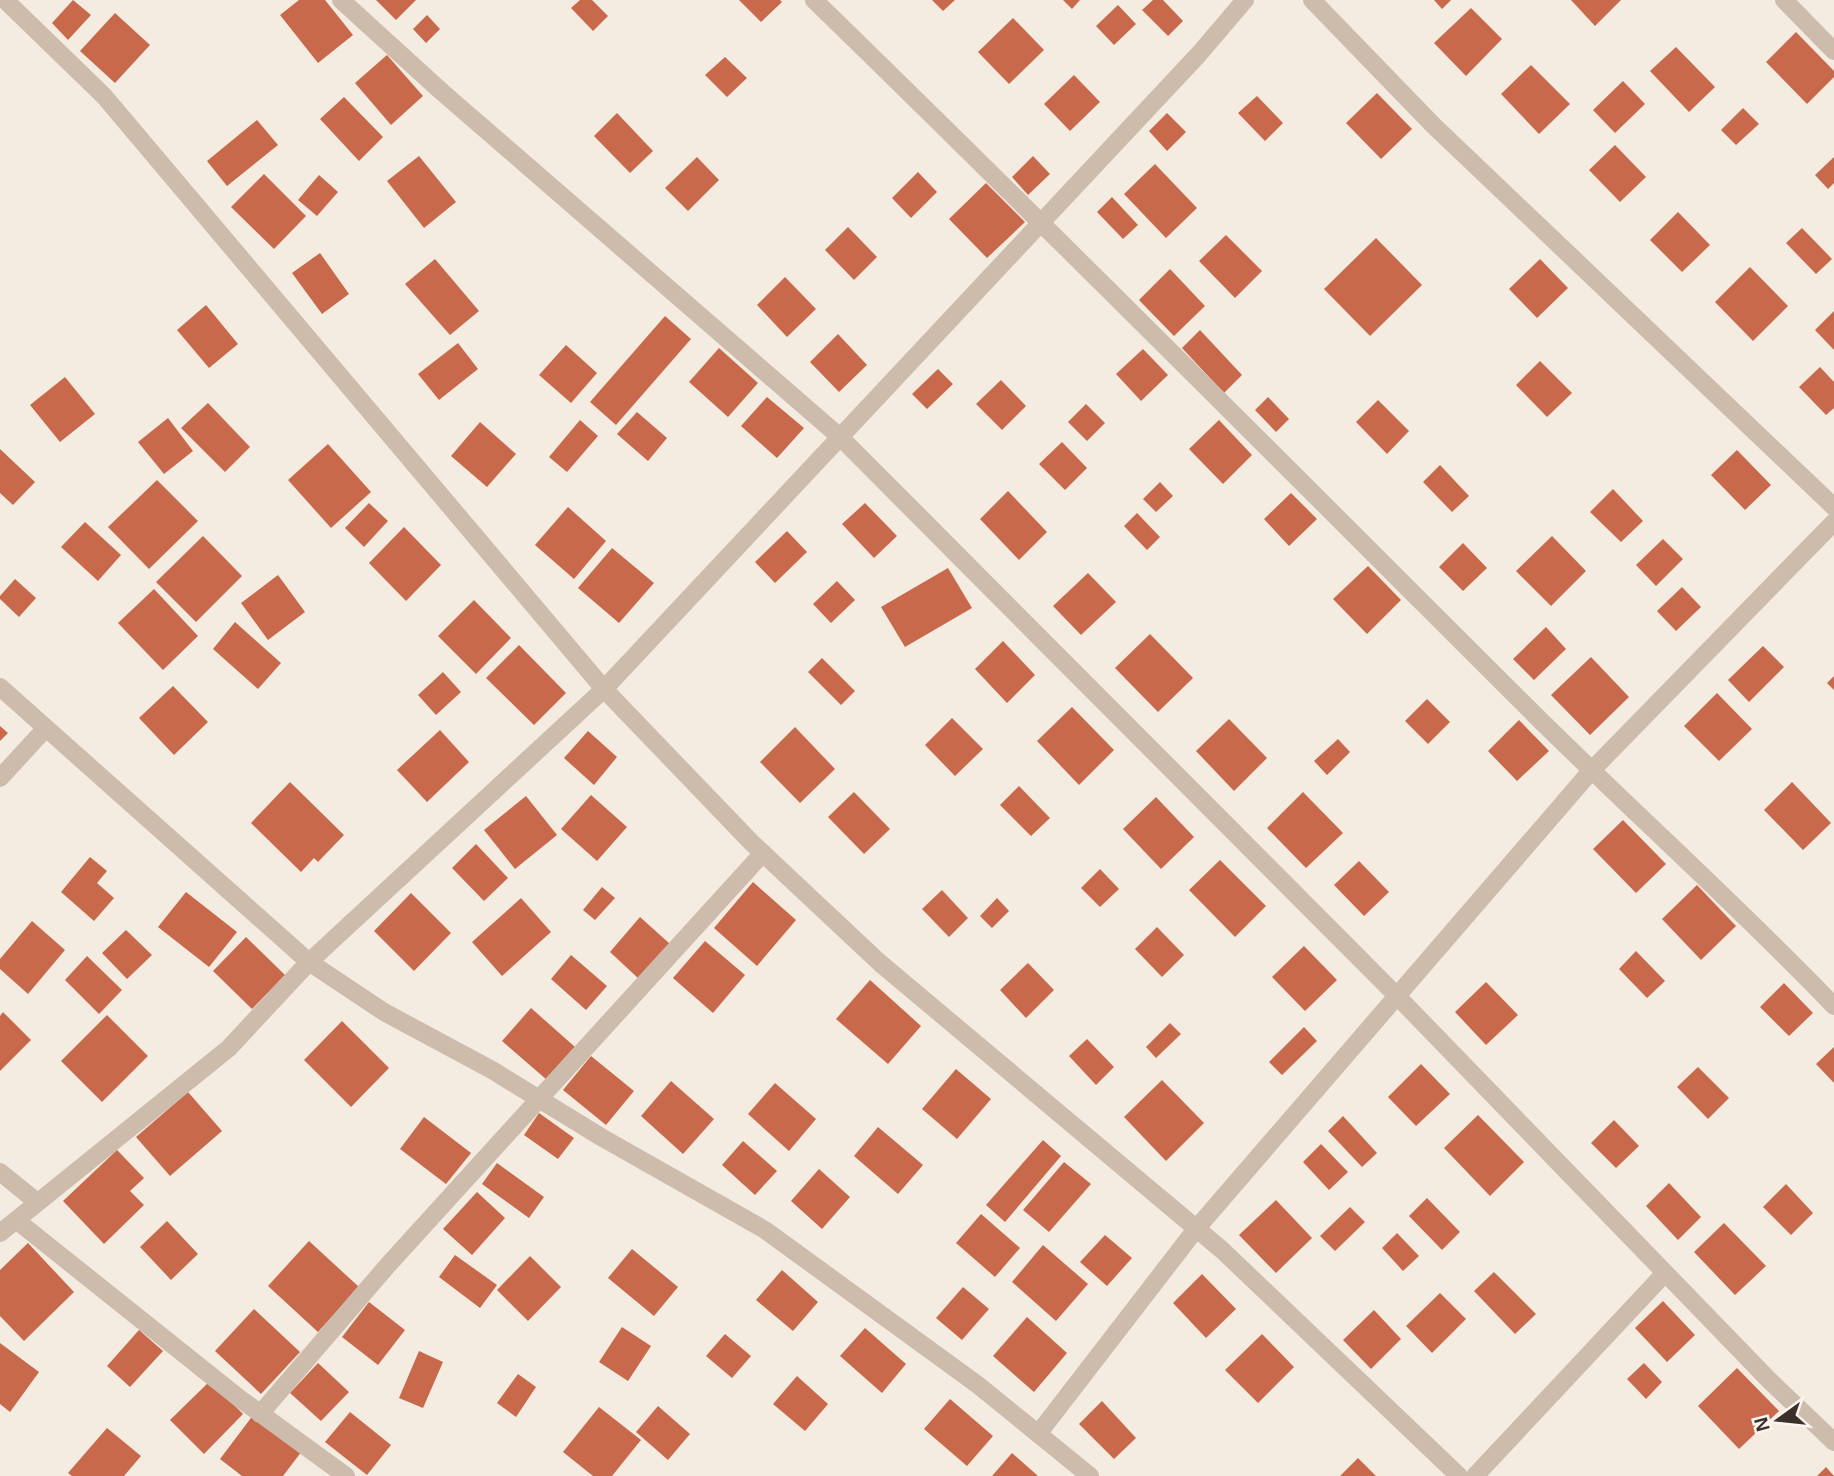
<svg xmlns="http://www.w3.org/2000/svg" width="1834" height="1476" font-family="Arial,sans-serif">
  <style>
    .building { fill: #c8694b }
    .lines { fill: none; stroke-linecap: round; stroke-linejoin: round }
    .minor { stroke: #cdbbac; stroke-width: 18 }
  </style>
  <rect width="100%" height="100%" fill="#f4ebe1"/>
  <!-- building -->
  <path class="building" d="M 73,0 L 91,15 L 68,40 L 52,23 Z
    M 299,0 L 325,0 L 353,35 L 318,63 L 280,15 Z
    M 376,0 L 416,0 L 396,20 Z
    M 580,0 L 592,0 L 608,16 L 593,31 L 571,8 Z
    M 739,0 L 780,0 L 782,2 L 761,22 Z
    M 932,0 L 955,0 L 943,11 Z
    M 1063,0 L 1080,0 L 1072,9 Z
    M 1153,0 L 1163,0 L 1183,21 L 1168,36 L 1142,10 Z
    M 1434,0 L 1451,0 L 1442,9 Z
    M 1571,0 L 1621,0 L 1595,26 Z
    M 1118,5 L 1136,24 L 1114,45 L 1096,26 Z
    M 1471,8 L 1502,39 L 1466,76 L 1434,43 Z
    M 115,13 L 150,45 L 115,83 L 80,51 Z
    M 427,15 L 440,29 L 426,43 L 413,29 Z
    M 1013,18 L 1044,50 L 1009,84 L 978,52 Z
    M 1796,32 L 1834,71 L 1834,77 L 1807,104 L 1766,62 Z
    M 1676,47 L 1715,87 L 1689,112 L 1650,71 Z
    M 387,55 L 423,96 L 391,125 L 355,83 Z
    M 725,57 L 747,78 L 727,97 L 705,75 Z
    M 1531,65 L 1570,104 L 1539,134 L 1501,94 Z
    M 1074,75 L 1100,102 L 1070,131 L 1044,104 Z
    M 1623,81 L 1645,104 L 1615,133 L 1593,110 Z
    M 1377,93 L 1412,129 L 1381,159 L 1346,123 Z
    M 1257,96 L 1283,123 L 1265,141 L 1238,113 Z
    M 344,97 L 383,137 L 359,161 L 320,119 Z
    M 1743,108 L 1759,124 L 1736,145 L 1721,130 Z
    M 617,113 L 653,151 L 630,173 L 594,136 Z
    M 1167,113 L 1186,132 L 1167,151 L 1149,131 Z
    M 257,120 L 278,145 L 227,186 L 207,161 Z
    M 1615,145 L 1646,177 L 1620,202 L 1589,170 Z
    M 419,156 L 456,202 L 424,228 L 387,181 Z
    M 1033,156 L 1050,174 L 1028,195 L 1012,177 Z
    M 697,157 L 719,180 L 688,211 L 665,188 Z
    M 1834,157 L 1834,183 L 1828,189 L 1815,175 Z
    M 1155,164 L 1197,208 L 1166,238 L 1124,194 Z
    M 918,172 L 937,192 L 911,218 L 892,198 Z
    M 264,174 L 306,216 L 274,249 L 231,207 Z
    M 319,175 L 338,192 L 317,216 L 298,200 Z
    M 986,183 L 1025,222 L 987,258 L 949,219 Z
    M 1112,197 L 1138,225 L 1123,239 L 1097,212 Z
    M 1678,212 L 1710,245 L 1682,272 L 1650,240 Z
    M 848,227 L 877,257 L 854,280 L 825,250 Z
    M 1802,228 L 1832,259 L 1816,274 L 1786,243 Z
    M 1226,235 L 1262,271 L 1235,298 L 1199,261 Z
    M 1376,238 L 1422,285 L 1370,336 L 1324,289 Z
    M 320,253 L 349,294 L 322,314 L 292,273 Z
    M 435,259 L 479,311 L 450,335 L 405,284 Z
    M 1540,259 L 1568,288 L 1537,318 L 1509,289 Z
    M 1750,267 L 1788,306 L 1753,341 L 1715,302 Z
    M 1170,269 L 1205,306 L 1174,336 L 1139,300 Z
    M 785,277 L 816,309 L 787,337 L 757,305 Z
    M 206,305 L 238,344 L 209,368 L 177,330 Z
    M 1834,311 L 1834,350 L 1815,330 Z
    M 665,316 L 691,339 L 616,425 L 590,402 Z
    M 1200,330 L 1242,375 L 1224,393 L 1182,348 Z
    M 838,334 L 867,365 L 839,392 L 810,362 Z
    M 458,343 L 478,369 L 439,400 L 418,374 Z
    M 566,345 L 597,373 L 571,403 L 539,375 Z
    M 719,348 L 758,383 L 728,417 L 689,382 Z
    M 1143,349 L 1168,375 L 1141,401 L 1116,374 Z
    M 1540,361 L 1572,393 L 1547,417 L 1516,385 Z
    M 1820,367 L 1834,382 L 1834,408 L 1826,415 L 1799,387 Z
    M 938,369 L 953,384 L 927,409 L 912,394 Z
    M 65,377 L 95,414 L 60,442 L 30,405 Z
    M 1001,380 L 1026,406 L 1002,430 L 976,404 Z
    M 767,397 L 804,428 L 777,458 L 741,426 Z
    M 1268,397 L 1289,419 L 1276,432 L 1255,410 Z
    M 1378,400 L 1409,431 L 1387,454 L 1356,422 Z
    M 208,403 L 250,447 L 225,472 L 181,428 Z
    M 1086,404 L 1105,423 L 1087,441 L 1068,422 Z
    M 637,412 L 667,438 L 648,461 L 617,434 Z
    M 168,418 L 193,451 L 164,474 L 138,442 Z
    M 580,420 L 598,436 L 567,472 L 549,457 Z
    M 1219,420 L 1252,455 L 1223,484 L 1189,449 Z
    M 480,422 L 516,454 L 487,487 L 451,456 Z
    M 1062,442 L 1087,468 L 1065,490 L 1039,464 Z
    M 328,444 L 371,492 L 331,528 L 288,480 Z
    M 0,449 L 35,482 L 13,505 L 0,493 Z
    M 1737,450 L 1771,485 L 1745,510 L 1711,475 Z
    M 1440,465 L 1469,496 L 1452,512 L 1423,482 Z
    M 157,480 L 198,521 L 149,569 L 108,527 Z
    M 1160,482 L 1173,496 L 1156,512 L 1143,499 Z
    M 1613,489 L 1643,521 L 1621,542 L 1590,512 Z
    M 1008,491 L 1047,532 L 1019,560 L 980,519 Z
    M 1291,493 L 1317,519 L 1289,546 L 1264,519 Z
    M 369,503 L 388,521 L 364,547 L 345,528 Z
    M 865,503 L 897,536 L 874,558 L 842,524 Z
    M 568,507 L 606,541 L 574,579 L 535,545 Z
    M 1137,513 L 1160,537 L 1147,550 L 1124,526 Z
    M 85,522 L 121,555 L 98,581 L 61,547 Z
    M 404,527 L 441,565 L 406,601 L 369,563 Z
    M 787,531 L 807,552 L 775,583 L 755,562 Z
    M 203,536 L 242,576 L 196,622 L 156,582 Z
    M 1552,536 L 1586,571 L 1551,606 L 1516,571 Z
    M 1663,539 L 1683,559 L 1656,586 L 1636,565 Z
    M 1463,543 L 1487,568 L 1463,591 L 1439,567 Z
    M 612,548 L 654,583 L 619,623 L 578,588 Z
    M 1368,566 L 1401,600 L 1367,634 L 1333,599 Z
    M 948,568 L 972,608 L 905,647 L 881,607 Z
    M 1088,573 L 1116,602 L 1081,635 L 1053,606 Z
    M 278,575 L 305,612 L 268,640 L 241,603 Z
    M 15,579 L 36,598 L 19,617 L 0,599 L 0,596 Z
    M 837,581 L 855,600 L 831,623 L 813,604 Z
    M 1682,587 L 1701,607 L 1676,631 L 1657,611 Z
    M 154,589 L 198,636 L 163,670 L 118,623 Z
    M 474,600 L 511,638 L 476,674 L 438,636 Z
    M 235,622 L 281,663 L 258,689 L 213,649 Z
    M 1546,627 L 1566,649 L 1534,680 L 1513,659 Z
    M 1150,634 L 1193,678 L 1158,712 L 1115,668 Z
    M 1003,641 L 1035,675 L 1007,703 L 975,669 Z
    M 519,645 L 566,693 L 534,725 L 486,678 Z
    M 1763,646 L 1784,667 L 1749,702 L 1728,680 Z
    M 1591,657 L 1629,697 L 1590,735 L 1551,695 Z
    M 822,658 L 855,691 L 841,705 L 808,672 Z
    M 443,672 L 461,692 L 436,715 L 418,695 Z
    M 1834,676 L 1834,690 L 1827,683 Z
    M 173,686 L 208,722 L 174,755 L 139,718 Z
    M 1717,693 L 1752,729 L 1719,761 L 1684,726 Z
    M 1427,699 L 1450,722 L 1428,744 L 1405,721 Z
    M 1072,707 L 1114,750 L 1079,785 L 1037,741 Z
    M 952,718 L 983,749 L 955,776 L 925,745 Z
    M 1229,719 L 1267,758 L 1234,791 L 1196,751 Z
    M 1519,720 L 1549,751 L 1517,781 L 1488,751 Z
    M 0,726 L 8,733 L 0,741 Z
    M 795,727 L 835,769 L 800,803 L 760,762 Z
    M 440,730 L 469,762 L 427,802 L 397,770 Z
    M 588,731 L 617,757 L 594,785 L 564,758 Z
    M 1338,739 L 1350,752 L 1327,775 L 1314,761 Z
    M 290,782 L 344,835 L 318,862 L 314,858 L 301,872 L 251,823 Z
    M 1792,782 L 1831,823 L 1803,850 L 1764,810 Z
    M 1019,786 L 1050,818 L 1031,836 L 1000,805 Z
    M 854,792 L 890,829 L 864,854 L 828,817 Z
    M 1303,792 L 1343,833 L 1306,868 L 1267,828 Z
    M 591,795 L 627,827 L 597,861 L 561,829 Z
    M 526,796 L 557,835 L 515,869 L 484,830 Z
    M 1156,797 L 1194,837 L 1161,869 L 1123,829 Z
    M 1623,820 L 1666,864 L 1636,893 L 1593,849 Z
    M 476,844 L 508,878 L 484,901 L 452,868 Z
    M 90,857 L 107,871 L 97,883 L 114,898 L 94,921 L 61,892 Z
    M 1220,860 L 1266,906 L 1235,937 L 1189,890 Z
    M 1359,861 L 1389,892 L 1364,916 L 1334,885 Z
    M 1100,869 L 1119,889 L 1100,907 L 1081,888 Z
    M 753,882 L 796,920 L 757,966 L 714,928 Z
    M 1697,885 L 1736,926 L 1701,960 L 1662,919 Z
    M 602,887 L 615,898 L 595,920 L 583,910 Z
    M 942,890 L 968,918 L 949,937 L 922,909 Z
    M 186,892 L 237,932 L 209,967 L 158,927 Z
    M 411,893 L 451,933 L 414,971 L 374,931 Z
    M 521,898 L 551,932 L 502,976 L 472,942 Z
    M 997,898 L 1009,911 L 992,928 L 980,916 Z
    M 640,917 L 670,944 L 639,979 L 610,952 Z
    M 32,921 L 65,950 L 28,994 L 0,969 L 0,959 Z
    M 1157,927 L 1184,955 L 1162,977 L 1135,949 Z
    M 126,930 L 152,955 L 127,979 L 102,953 Z
    M 246,937 L 285,975 L 252,1009 L 213,971 Z
    M 705,941 L 745,975 L 713,1013 L 673,978 Z
    M 1304,946 L 1337,980 L 1305,1011 L 1272,977 Z
    M 1636,951 L 1665,981 L 1647,998 L 1619,969 Z
    M 571,955 L 607,986 L 586,1010 L 551,979 Z
    M 87,956 L 122,990 L 99,1014 L 65,980 Z
    M 1028,963 L 1054,990 L 1026,1018 L 1000,990 Z
    M 870,980 L 921,1026 L 888,1064 L 836,1019 Z
    M 1486,982 L 1518,1015 L 1486,1045 L 1455,1012 Z
    M 1784,983 L 1813,1013 L 1789,1036 L 1760,1007 Z
    M 531,1008 L 575,1047 L 547,1080 L 502,1041 Z
    M 3,1012 L 31,1040 L 0,1071 L 0,1016 Z
    M 107,1015 L 148,1056 L 102,1102 L 61,1061 Z
    M 342,1021 L 389,1068 L 351,1107 L 304,1060 Z
    M 1170,1023 L 1181,1034 L 1156,1058 L 1146,1047 Z
    M 1304,1027 L 1317,1041 L 1282,1075 L 1269,1062 Z
    M 1087,1039 L 1114,1067 L 1096,1085 L 1069,1056 Z
    M 1834,1047 L 1834,1083 L 1816,1064 Z
    M 591,1056 L 634,1091 L 606,1125 L 563,1090 Z
    M 1421,1064 L 1450,1094 L 1416,1126 L 1388,1097 Z
    M 1698,1067 L 1729,1098 L 1708,1119 L 1677,1087 Z
    M 956,1069 L 991,1099 L 957,1139 L 922,1109 Z
    M 1162,1080 L 1204,1123 L 1166,1161 L 1124,1117 Z
    M 671,1081 L 714,1119 L 683,1154 L 641,1116 Z
    M 775,1083 L 816,1119 L 789,1151 L 748,1114 Z
    M 188,1092 L 222,1131 L 170,1176 L 136,1137 Z
    M 539,1113 L 574,1138 L 558,1159 L 524,1135 Z
    M 1478,1115 L 1524,1162 L 1490,1196 L 1444,1148 Z
    M 1343,1116 L 1377,1153 L 1362,1167 L 1328,1131 Z
    M 424,1117 L 471,1153 L 446,1184 L 400,1149 Z
    M 1614,1120 L 1639,1146 L 1616,1168 L 1591,1143 Z
    M 878,1127 L 923,1165 L 898,1194 L 854,1156 Z
    M 1043,1140 L 1061,1156 L 1005,1222 L 986,1205 Z
    M 743,1141 L 777,1171 L 755,1195 L 722,1165 Z
    M 1321,1144 L 1348,1172 L 1329,1190 L 1303,1162 Z
    M 117,1150 L 144,1178 L 130,1191 L 144,1205 L 104,1244 L 63,1201 Z
    M 1064,1162 L 1091,1184 L 1049,1232 L 1023,1210 Z
    M 497,1163 L 544,1197 L 529,1218 L 482,1184 Z
    M 819,1169 L 850,1197 L 822,1229 L 791,1201 Z
    M 1669,1183 L 1701,1217 L 1678,1240 L 1646,1206 Z
    M 1786,1184 L 1813,1213 L 1791,1235 L 1763,1207 Z
    M 477,1192 L 505,1218 L 472,1255 L 443,1229 Z
    M 1427,1198 L 1460,1232 L 1442,1250 L 1409,1216 Z
    M 1276,1200 L 1312,1238 L 1276,1273 L 1239,1235 Z
    M 1350,1207 L 1365,1222 L 1335,1251 L 1320,1236 Z
    M 981,1214 L 1020,1248 L 995,1277 L 956,1243 Z
    M 167,1221 L 198,1254 L 171,1280 L 140,1247 Z
    M 1724,1223 L 1766,1266 L 1735,1295 L 1694,1252 Z
    M 1397,1233 L 1419,1256 L 1403,1271 L 1382,1248 Z
    M 1105,1235 L 1132,1258 L 1107,1286 L 1080,1262 Z
    M 309,1241 L 359,1287 L 318,1332 L 268,1286 Z
    M 28,1243 L 74,1292 L 24,1341 L 0,1316 L 0,1270 Z
    M 1043,1245 L 1088,1284 L 1056,1321 L 1012,1282 Z
    M 632,1249 L 678,1287 L 654,1316 L 608,1278 Z
    M 455,1255 L 497,1285 L 480,1308 L 439,1277 Z
    M 530,1256 L 561,1287 L 528,1321 L 497,1290 Z
    M 782,1270 L 818,1302 L 793,1331 L 756,1300 Z
    M 1494,1272 L 1536,1314 L 1515,1334 L 1474,1291 Z
    M 1202,1274 L 1236,1309 L 1206,1338 L 1173,1303 Z
    M 963,1287 L 989,1309 L 962,1340 L 936,1318 Z
    M 1440,1293 L 1466,1319 L 1432,1353 L 1406,1326 Z
    M 1663,1301 L 1695,1335 L 1667,1362 L 1635,1328 Z
    M 369,1302 L 405,1330 L 378,1365 L 342,1337 Z
    M 254,1309 L 300,1352 L 261,1394 L 215,1351 Z
    M 1374,1310 L 1401,1339 L 1371,1369 L 1343,1340 Z
    M 1027,1317 L 1067,1353 L 1034,1392 L 993,1356 Z
    M 622,1327 L 651,1346 L 628,1381 L 599,1362 Z
    M 865,1328 L 906,1364 L 882,1393 L 840,1356 Z
    M 139,1330 L 163,1351 L 130,1387 L 107,1366 Z
    M 725,1334 L 751,1356 L 732,1378 L 706,1356 Z
    M 1262,1334 L 1294,1367 L 1258,1403 L 1225,1370 Z
    M 0,1343 L 39,1372 L 10,1412 L 0,1404 Z
    M 419,1351 L 443,1362 L 423,1408 L 399,1398 Z
    M 318,1363 L 349,1392 L 321,1421 L 290,1393 Z
    M 1644,1363 L 1662,1382 L 1646,1399 L 1627,1379 Z
    M 1737,1368 L 1779,1411 L 1739,1449 L 1698,1406 Z
    M 518,1374 L 536,1387 L 516,1417 L 497,1403 Z
    M 797,1376 L 828,1404 L 805,1431 L 773,1404 Z
    M 210,1381 L 243,1414 L 204,1454 L 170,1420 Z
    M 950,1399 L 993,1436 L 967,1466 L 924,1429 Z
    M 1102,1401 L 1136,1438 L 1114,1459 L 1079,1424 Z
    M 658,1406 L 690,1434 L 668,1460 L 636,1432 Z
    M 599,1407 L 641,1440 L 612,1476 L 593,1476 L 563,1452 Z
    M 350,1412 L 391,1445 L 367,1475 L 325,1442 Z
    M 254,1414 L 302,1451 L 283,1476 L 242,1476 L 220,1459 Z
    M 107,1428 L 141,1456 L 124,1476 L 72,1476 L 68,1473 Z
    M 1012,1453 L 1038,1476 L 992,1476 Z
    M 1358,1458 L 1376,1476 L 1340,1476 Z
    M 1826,1467 L 1834,1476 L 1817,1476 Z"/>
  <g class="lines">
    <!-- minor -->
    <path class="minor" d="M 5,0 L 104,96 L 604,689 L 751,842 L 880,963 L 1222,1250 L 1459,1476
      M 341,0 L 442,92 L 840,437 L 1398,997 L 1769,1380 L 1834,1442
      M 814,0 C 1057,236 1295,476 1535,715 C 1634,813 1738,906 1834,1006
      M 1312,0 L 1433,125 L 1834,507
      M 1784,0 L 1834,51
      M 0,687 L 309,962 L 604,689 L 1199,54 L 1245,0
      M 0,778 L 46,728
      M 0,1172 L 37,1202
      M 16,1220 L 239,1398 L 346,1476
      M 0,1233 L 229,1048 L 309,962 L 384,1012 L 492,1070 L 601,1137 L 765,1230 L 978,1385 L 1090,1476
      M 260,1414 L 388,1265 L 763,853
      M 1038,1434 L 1196,1229 L 1591,771 L 1834,522
      M 1475,1476 L 1665,1273"/>
  </g>
  <!-- north arrow -->
  <g transform="translate(1778 1420) rotate(255)" stroke="#fbf5ee" stroke-width="5" paint-order="stroke">
  <path d="M0-5L12 26L0 18L-12 26Z" fill="#3b302b"/>
  <text y="-10" font-size="19" font-weight="bold" text-anchor="middle" fill="#3b302b">N</text>
  </g>
</svg>
